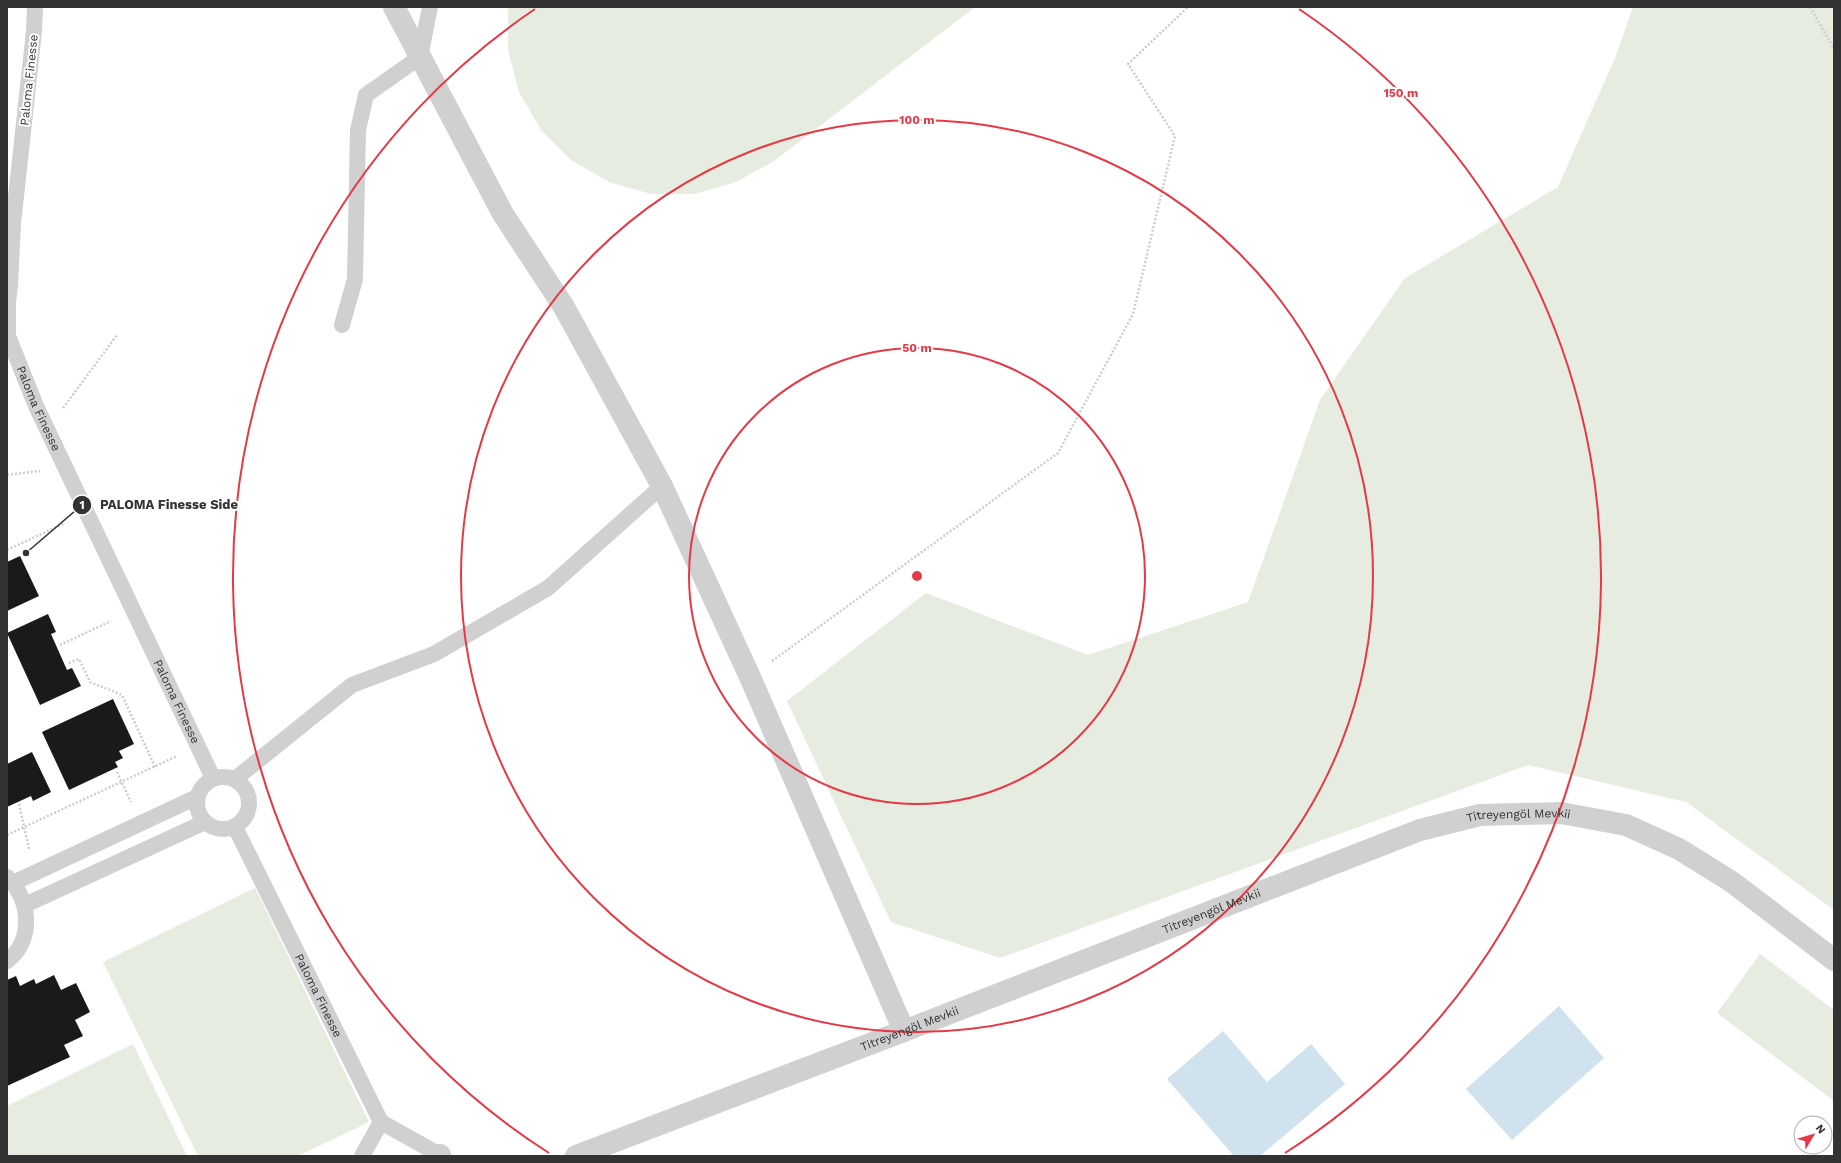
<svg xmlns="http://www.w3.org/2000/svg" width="1841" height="1163" font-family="'Work Sans',sans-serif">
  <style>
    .green { fill: #e6ecdf }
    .water { fill: #cfe2ee }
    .building { fill: #1a1a1a }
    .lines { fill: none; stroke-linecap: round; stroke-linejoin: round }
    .path { stroke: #cdcdcd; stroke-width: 2.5; stroke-dasharray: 2 2; stroke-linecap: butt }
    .service { stroke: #d0d0d0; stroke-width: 16 }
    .minor { stroke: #d0d0d0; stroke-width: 22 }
    .tertiary { stroke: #d0d0d0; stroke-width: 22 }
    .ring { fill: none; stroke: #e63946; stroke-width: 2 }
    .labels { text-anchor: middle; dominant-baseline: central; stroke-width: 4; stroke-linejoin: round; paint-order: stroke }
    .street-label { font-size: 12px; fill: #333; stroke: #fff }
    .centre { fill: #e63946; stroke: #fff; stroke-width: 2 }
    .ring-label { font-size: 12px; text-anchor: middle; font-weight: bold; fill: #e63946; stroke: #fff; stroke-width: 4; stroke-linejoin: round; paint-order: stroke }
    .leader { fill: none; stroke: #333; stroke-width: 1.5 }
    .callout-dot { fill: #333; stroke: #fff; stroke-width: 1.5 }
    .mark-label { font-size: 12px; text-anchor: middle; font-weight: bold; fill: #fff }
    .callout-label { font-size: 13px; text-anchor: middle; font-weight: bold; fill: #333; stroke: #fff; stroke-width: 4; stroke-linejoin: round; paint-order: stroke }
  </style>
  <rect width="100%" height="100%" fill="#fff"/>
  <!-- green -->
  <path class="green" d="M 508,7 L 975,7 L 774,161 L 736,182 L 694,194 L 651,194 L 609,182 L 571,160 L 541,130 L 519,92 L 508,50 Z
    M 1633,7 L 1834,7 L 1834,910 L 1686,802 L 1528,765 L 1000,958 L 891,922 L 787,701 L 926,593 L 1088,655 L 1248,602 L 1320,400 L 1405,278 L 1558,187 L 1615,58 Z
    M 255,888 L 369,1122 L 298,1156 L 198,1156 L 103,962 Z
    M 1760,954 L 1834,1010 L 1834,1101 L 1717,1013 Z
    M 133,1044 L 187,1156 L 7,1156 L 7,1106 Z"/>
  <!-- water -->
  <path class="water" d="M 1559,1006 L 1604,1058 L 1512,1140 L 1466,1089 Z
    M 1223,1031 L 1267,1082 L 1311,1044 L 1345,1084 L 1260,1156 L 1234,1156 L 1167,1079 Z"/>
  <!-- building -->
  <path class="building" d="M 20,556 L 39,596 L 7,611 L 7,562 Z
    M 48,614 L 56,632 L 51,634 L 67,670 L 72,668 L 81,686 L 40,705 L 7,633 Z
    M 113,699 L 134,744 L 119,751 L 123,758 L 115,762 L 118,767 L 69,790 L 42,732 Z
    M 32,752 L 51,792 L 33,801 L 31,796 L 7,807 L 7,764 Z
    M 54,975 L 61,990 L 76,983 L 90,1012 L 75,1020 L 83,1036 L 64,1045 L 70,1057 L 7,1086 L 7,980 L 16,976 L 20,986 L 34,979 L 36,984 Z"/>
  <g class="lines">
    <!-- path -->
    <path class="path" d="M 1810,7 L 1834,49
      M 63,408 L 117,335
      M 7,475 L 40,471
      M 7,550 L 65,523
      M 60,645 L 111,621
      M 772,661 L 1058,453 L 1133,314 L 1175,136 L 1128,64 L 1188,7
      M 69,663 L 79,659 L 90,682 L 122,695 L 155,767
      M 117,772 L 131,802
      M 19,804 L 29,849
      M 7,835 L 177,756"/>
    <!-- service -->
    <g class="service">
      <path id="s1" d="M 35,7 L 34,31 L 13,224 L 10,285 L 8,303 L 8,336 L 36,406 L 213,778"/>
      <path d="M 342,325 L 355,279 L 358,130 L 366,95 L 420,57 L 430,7"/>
      <circle cx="223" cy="803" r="26"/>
      <path d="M 235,779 L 352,685 L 434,654 L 548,588 L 662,486"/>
      <path id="s2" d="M 235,827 L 381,1122 L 440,1155"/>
      <path d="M 7,877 C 31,899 34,941 7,961"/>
      <path d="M 13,883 L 197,797"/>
      <path d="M 25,905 L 205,822"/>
      <path d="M 362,1156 L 381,1122"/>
    </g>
    <!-- minor -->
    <path class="minor" d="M 440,1155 L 440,1156"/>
    <!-- tertiary -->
    <g class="tertiary">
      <path d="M 394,7 L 503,214 L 564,307 L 662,486 L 750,677 L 904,1031"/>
      <path id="s3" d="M 576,1156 L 904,1031 L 1420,830 L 1480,815 L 1561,813 L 1626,825 L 1679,849 L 1732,882 L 1834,960"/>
    </g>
  </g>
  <!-- distance rings -->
  <g class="ring">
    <circle cx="917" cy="576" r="228"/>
    <circle cx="917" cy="576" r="456"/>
    <path d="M549 1153A684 684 0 0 1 535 9M1299 9A684 684 0 0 1 1285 1153"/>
  </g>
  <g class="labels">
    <!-- street labels -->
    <g class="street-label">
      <text transform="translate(29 80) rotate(-84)">Paloma Finesse</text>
      <text stroke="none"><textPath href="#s1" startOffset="409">Paloma Finesse</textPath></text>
      <text stroke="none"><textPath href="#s1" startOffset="733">Paloma Finesse</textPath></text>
      <text stroke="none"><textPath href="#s3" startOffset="1005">Titreyengöl Mevkii</textPath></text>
      <text stroke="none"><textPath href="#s3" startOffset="681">Titreyengöl Mevkii</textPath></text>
      <text stroke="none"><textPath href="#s2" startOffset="188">Paloma Finesse</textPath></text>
      <text stroke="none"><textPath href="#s3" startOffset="357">Titreyengöl Mevkii</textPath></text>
    </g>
  </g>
  <circle cx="917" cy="576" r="6" class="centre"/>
  <g class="ring-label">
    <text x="1401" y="97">150 m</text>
    <text x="917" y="124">100 m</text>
    <text x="917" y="352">50 m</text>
  </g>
  <!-- callouts -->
  <path class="leader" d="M26 553L82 505"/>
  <g class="callout-dot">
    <circle cx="26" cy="553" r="4"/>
    <circle cx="82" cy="505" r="10"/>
  </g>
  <g class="mark-label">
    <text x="82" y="509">1</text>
  </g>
  <g class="callout-label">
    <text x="169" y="509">PALOMA Finesse Side</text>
  </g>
  <!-- border -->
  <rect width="1841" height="1163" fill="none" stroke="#333333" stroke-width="16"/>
  <!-- north arrow -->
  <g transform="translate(1813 1135) rotate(52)"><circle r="19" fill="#ffffff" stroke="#adadad"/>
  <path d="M0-3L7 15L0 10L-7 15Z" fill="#e63946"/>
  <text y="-6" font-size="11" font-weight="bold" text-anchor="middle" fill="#333333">N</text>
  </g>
</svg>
